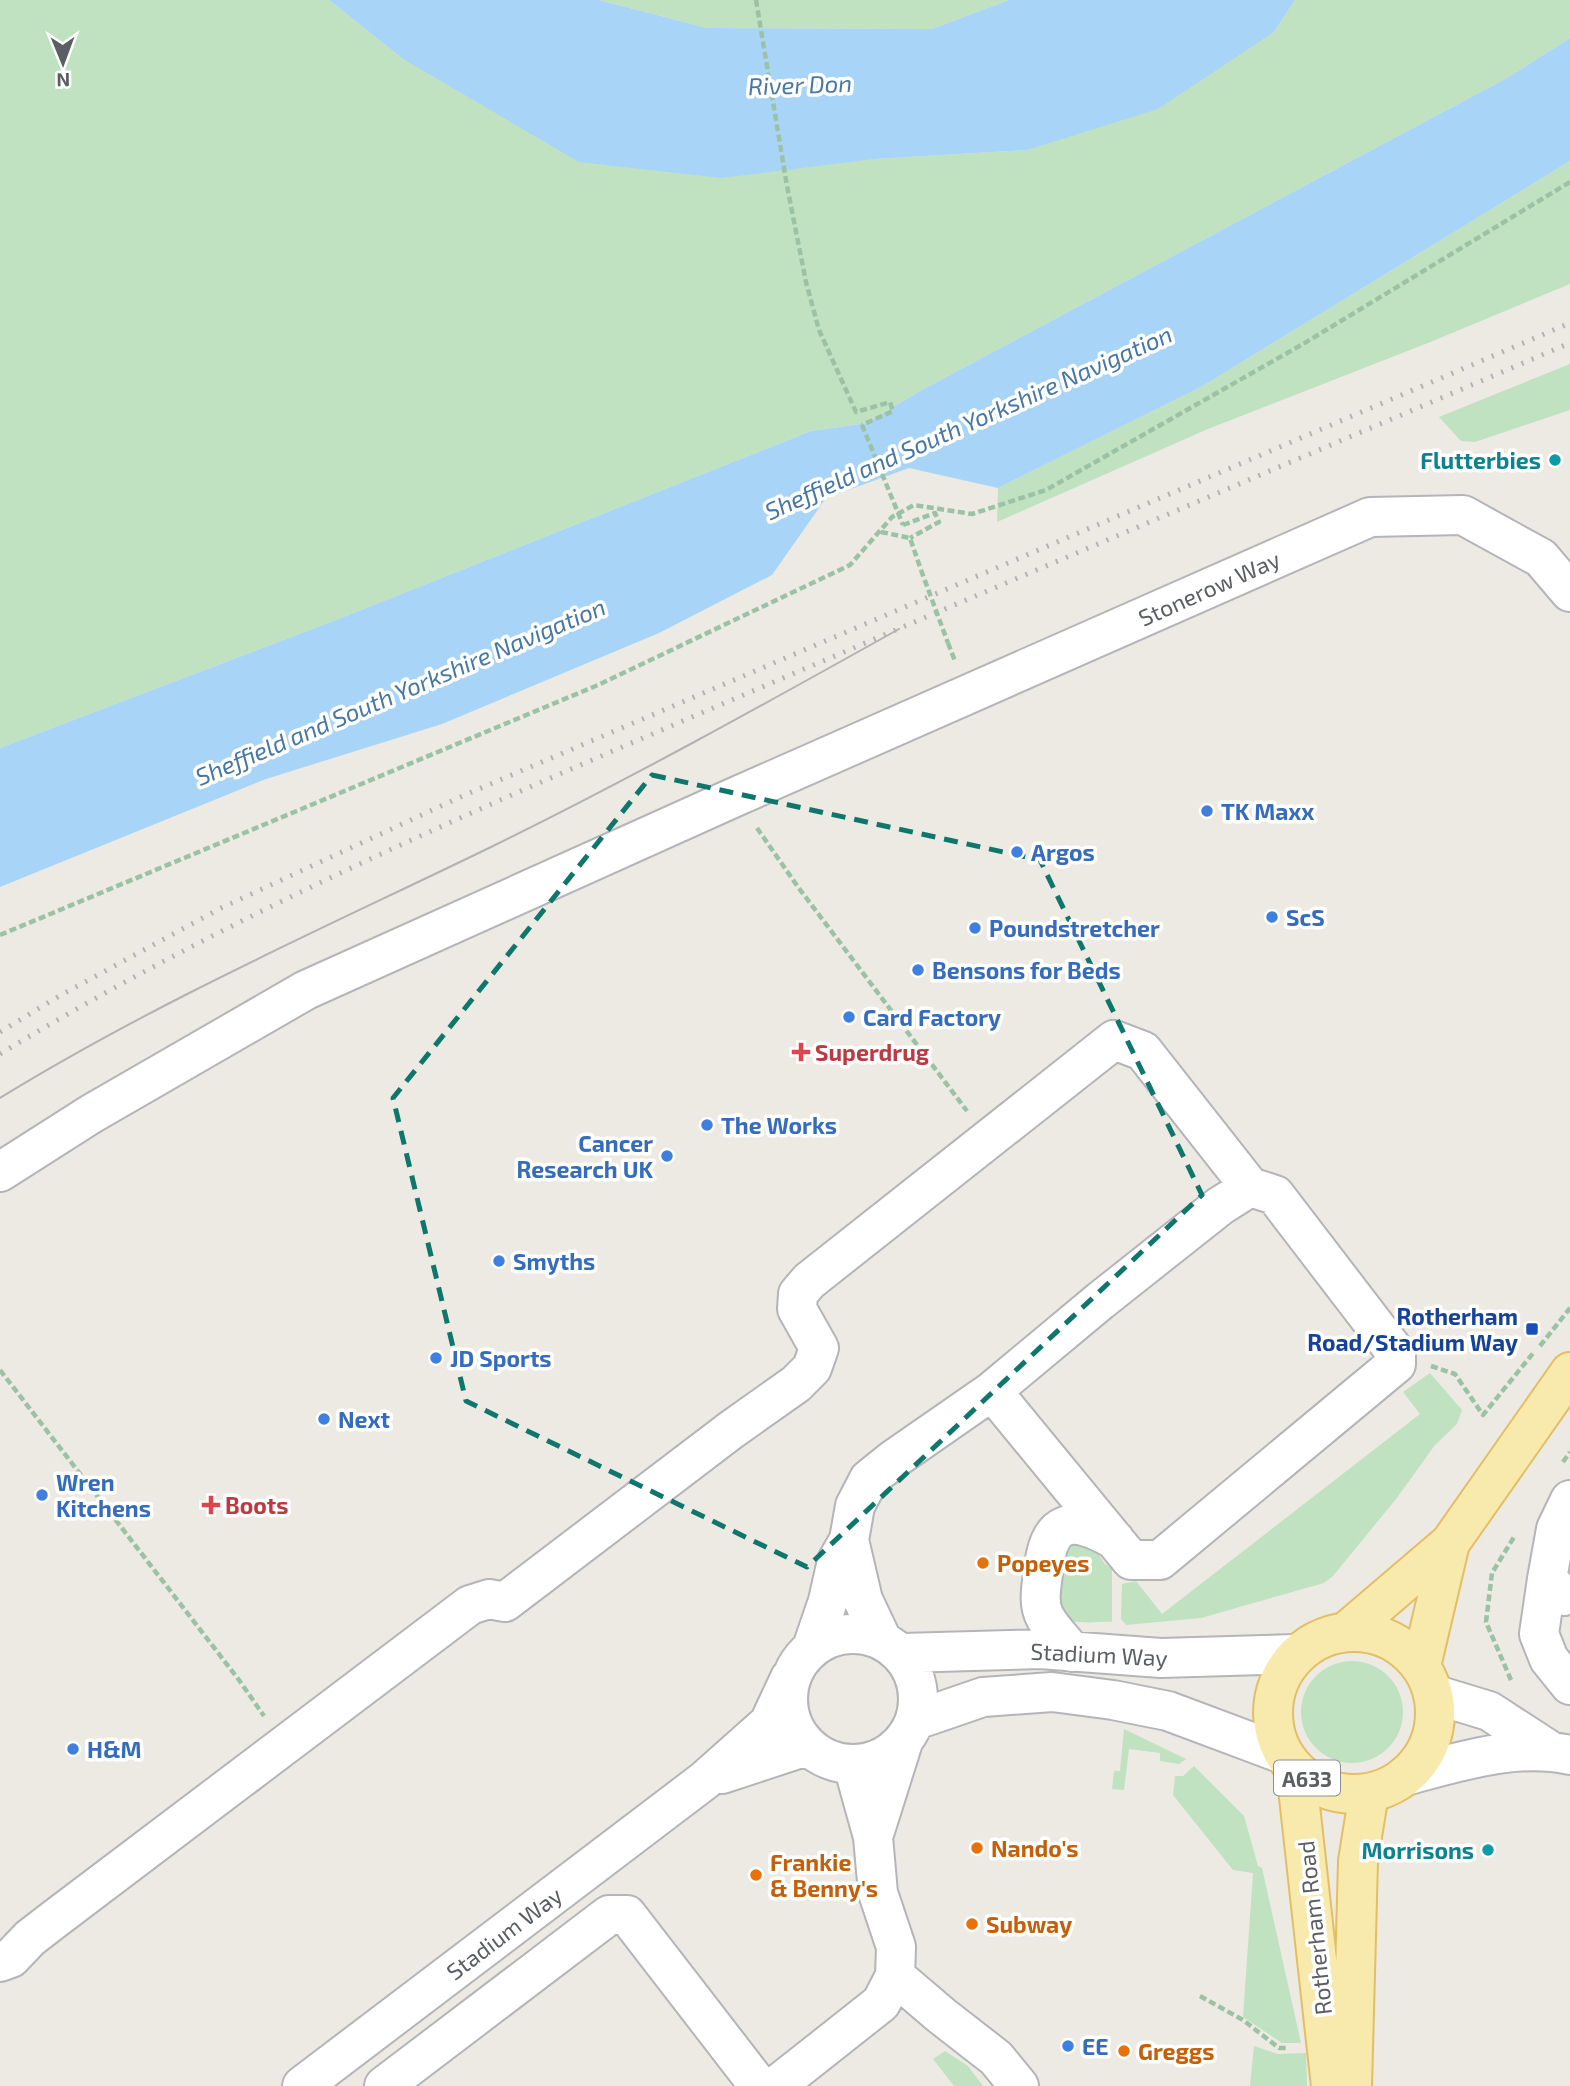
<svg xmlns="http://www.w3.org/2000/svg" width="1570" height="2086" font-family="'Exo 2',sans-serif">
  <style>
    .green { fill: #c1e2c1 }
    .water { fill: #a8d5f7 }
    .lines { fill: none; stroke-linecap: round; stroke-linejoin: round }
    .minor-casing { stroke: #b3b5b9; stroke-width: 42 }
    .major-casing { stroke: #e4be64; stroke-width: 42 }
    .path { stroke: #9bc2a5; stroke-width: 4.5; stroke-dasharray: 7 3.5; stroke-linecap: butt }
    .minor { stroke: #fff; stroke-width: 38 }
    .major { stroke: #f7eaac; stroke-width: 38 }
    .tram { stroke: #b1b2b2; stroke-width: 2 }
    .rail { stroke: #b1b2b2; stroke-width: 5; stroke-dasharray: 2 9; stroke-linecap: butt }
    .path-bridge { stroke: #9bc2a5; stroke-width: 4.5; stroke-dasharray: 7 3.5; stroke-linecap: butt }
    .marked { fill: none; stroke: #0f766e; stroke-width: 5; stroke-dasharray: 14 9; stroke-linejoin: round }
    .culture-dot { fill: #0f9aa8; stroke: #fff; stroke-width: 2.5 }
    .shop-dot { fill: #3f7fe0; stroke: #fff; stroke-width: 2.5 }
    .health-dot { fill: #e0444e; stroke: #fff; stroke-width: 2.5 }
    .transit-dot { fill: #1a4fb4; stroke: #fff; stroke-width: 2.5 }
    .food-dot { fill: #e8710a; stroke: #fff; stroke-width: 2.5 }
    .labels { text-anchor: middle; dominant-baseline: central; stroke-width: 7; stroke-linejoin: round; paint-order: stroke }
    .shield { fill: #fff; stroke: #8c8e91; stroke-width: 2 }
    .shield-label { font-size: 21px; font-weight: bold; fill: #5b5e62 }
    .culture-label { font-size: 23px; font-weight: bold; fill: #0d838f; stroke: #fff; text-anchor: end }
    .street-label { font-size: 23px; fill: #5b5e62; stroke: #fff }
    .shop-label { font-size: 23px; font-weight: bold; fill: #366cbe; stroke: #fff; text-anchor: start }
    .health-label { font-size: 23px; font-weight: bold; fill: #be3a42; stroke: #fff; text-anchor: start }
    .transit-label { font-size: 23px; font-weight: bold; fill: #164399; stroke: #fff; text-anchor: end }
    .food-label { font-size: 23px; font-weight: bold; fill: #c56008; stroke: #fff; text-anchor: start }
    .water-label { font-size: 24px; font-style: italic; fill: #4777a6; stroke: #fff }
  </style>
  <rect width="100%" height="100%" fill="#eceae2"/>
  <!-- green -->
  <path class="green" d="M 0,0 L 329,0 L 403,59 L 874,159 L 1027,150 L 1274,32 L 1295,0 L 1570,0 L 1570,38 L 1507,78 L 920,391 L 867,423 L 811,431 L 336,620 L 0,748 Z
    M 599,0 L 1009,0 L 932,29 L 707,28 Z
    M 1570,161 L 1570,284 L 1428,343 L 1208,429 L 997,522 L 998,488 L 1201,387 Z
    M 1570,364 L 1570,410 L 1475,442 L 1461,441 L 1439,417 Z
    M 1430,1373 L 1462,1410 L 1457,1424 L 1435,1445 L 1396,1499 L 1333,1576 L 1324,1583 L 1201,1618 L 1126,1625 L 1121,1619 L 1122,1584 L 1136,1581 L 1162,1614 L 1420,1414 L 1403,1392 Z
    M 1075,1537 L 1097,1552 L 1105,1564 L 1112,1568 L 1112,1622 C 1100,1621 1078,1625 1067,1619 C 1052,1612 1061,1559 1063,1544 Z
    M1301 1712a51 51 0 1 1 102 0a51 51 0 1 1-102 0Z
    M 1124,1729 L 1186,1759 L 1179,1764 L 1160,1761 L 1160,1753 L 1129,1749 L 1124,1790 L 1112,1789 L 1114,1771 L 1120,1771 Z
    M 1194,1766 L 1244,1816 L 1258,1866 L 1262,1868 L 1301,2043 L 1282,2043 L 1243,2017 L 1253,1873 L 1233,1870 L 1173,1795 L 1175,1776 L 1183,1776 Z
    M 1254,2046 L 1278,2054 L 1306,2053 L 1307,2086 L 1250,2086 Z
    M 945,2051 L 968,2066 L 983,2086 L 954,2086 L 933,2059 Z"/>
  <!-- water -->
  <path class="water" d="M 329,0 L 599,0 L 707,28 L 932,29 L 1009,0 L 1295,0 L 1274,32 L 1158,109 L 1027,150 L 874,159 L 721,178 L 579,162 L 403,59 Z
    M 1570,38 L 1570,161 L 1201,387 L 998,488 L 909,468 L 826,498 L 772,575 L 659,633 L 442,724 L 266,779 L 0,887 L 0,748 L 336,620 L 811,431 L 867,423 L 920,391 L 1507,78 Z"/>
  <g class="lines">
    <!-- minor casing -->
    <g class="minor-casing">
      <path id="minor" d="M 0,1172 L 91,1114 L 306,990 L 735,797 L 1370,517 L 1463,515 L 1541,558 L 1570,592
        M 849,1540 L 863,1600 L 881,1638
        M 1547,1579 L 1539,1634 L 1549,1659 L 1570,1685
        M 1564,1596 L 1547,1579 L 1556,1529 L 1570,1500
        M788 1699a65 65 0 1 1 130 0a65 65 0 1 1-130 0Z
        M 813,1645 L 828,1601 L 837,1561 L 849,1540 L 855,1506 L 869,1479 L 894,1459 L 992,1391 L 1100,1301 L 1220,1206 L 1250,1187 L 1275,1195 L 1396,1353 L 1396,1364 L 1160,1560 L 1131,1560 L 992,1391
        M 1072,1652 C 1064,1641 1051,1629 1045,1617 C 1038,1604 1041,1589 1043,1574 C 1048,1519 1070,1514 1115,1540
        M 902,1653 L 1040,1649 L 1161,1658 L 1296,1654
        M 1433,1694 L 1489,1711 L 1549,1750
        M 916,1720 L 983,1697 L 1052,1692 L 1113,1700 L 1168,1711 L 1283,1754
        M 722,1774 L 807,1746
        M 1405,1776 C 1458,1762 1515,1743 1570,1755
        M 873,1837 L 903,1742
        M 0,1962 L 11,1958 L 30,1938 L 56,1918 L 470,1605 L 489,1599 L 505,1602 L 731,1430 L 796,1384 L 812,1368 L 819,1348 L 797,1309 L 798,1294 L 809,1281 L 1114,1040 L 1143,1051 L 1250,1187
        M 895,1976 L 942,2016 L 996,2058 L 1019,2086
        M 302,2086 L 705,1780 L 769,1723 L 790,1678
        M 384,2086 L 609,1915 L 627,1915 L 759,2086
        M 776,2086 L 881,2003 L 895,1976 L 896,1947 L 878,1893 L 873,1837 L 853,1765"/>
    </g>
    <!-- major casing -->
    <g class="major-casing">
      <path id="major" d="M 1347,1631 L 1450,1543 L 1570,1372
        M1273 1713a81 81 0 1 1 162 0a81 81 0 1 1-162 0Z
        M 1421,1666 L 1450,1543
        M 1296,1770 L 1331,2086
        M 1352,2086 L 1358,1861 L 1369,1793"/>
    </g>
    <!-- path -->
    <path class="path" d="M 756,0 L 787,186 L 806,282 L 819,330 L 856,412 L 890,402 L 893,411 L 862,425
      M 903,525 L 935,513 L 939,522 L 910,538
      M 881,532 L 910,538 L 921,570
      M 948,643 L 955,661
      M 757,828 L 798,887 L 967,1111
      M 0,935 L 598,685 L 850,565 L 892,517 L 914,505 L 972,514 L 1046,490 L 1303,344 L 1570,182
      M 1540,1346 L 1570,1308
      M 1431,1366 L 1455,1374 L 1483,1415 L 1534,1352
      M 0,1370 L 239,1680 L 264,1716
      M 1563,1462 L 1570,1452
      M 1511,1680 L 1486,1622 L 1492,1573 L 1514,1537
      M 1200,1996 L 1243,2020 L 1279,2048 L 1289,2048"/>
    <!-- minor -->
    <use href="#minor" class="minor"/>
    <!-- major -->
    <use href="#major" class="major"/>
    <!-- tram -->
    <path class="tram" d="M 0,1098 C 156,1002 324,928 489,848 C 628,780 763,705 899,629"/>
    <!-- rail -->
    <path class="rail" d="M 0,1032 L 61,995 L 221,908 L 467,794 L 1570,323
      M 0,1054 C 235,911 489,804 741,696 C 1017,578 1294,461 1570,343"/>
    <!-- path-bridge -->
    <path class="path-bridge" d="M 862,425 L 903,525
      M 921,570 L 948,643"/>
  </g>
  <!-- marked area -->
  <path class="marked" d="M 652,775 L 1040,860 L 1202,1195 L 807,1567 L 466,1401 L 393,1098 Z"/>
  <!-- markers -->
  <g class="culture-dot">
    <circle cx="1555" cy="460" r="7"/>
    <circle cx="1488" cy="1850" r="7"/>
  </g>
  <g class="shop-dot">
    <circle cx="1207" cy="811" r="7"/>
    <circle cx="1017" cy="852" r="7"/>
    <circle cx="1272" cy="917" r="7"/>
    <circle cx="975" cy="928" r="7"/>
    <circle cx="918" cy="970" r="7"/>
    <circle cx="849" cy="1017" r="7"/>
    <circle cx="707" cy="1125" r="7"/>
    <circle cx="667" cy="1156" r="7"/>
    <circle cx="499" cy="1261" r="7"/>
    <circle cx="436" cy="1358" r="7"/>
    <circle cx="324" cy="1419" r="7"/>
    <circle cx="42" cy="1495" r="7"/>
    <circle cx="73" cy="1749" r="7"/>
    <circle cx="1068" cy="2046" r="7"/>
  </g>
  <g class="health-dot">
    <path d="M797.5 1041.5h7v7h7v7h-7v7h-7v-7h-7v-7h7z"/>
    <path d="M207.5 1494.5h7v7h7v7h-7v7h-7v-7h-7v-7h7z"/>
  </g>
  <rect class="transit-dot" x="1525" y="1322" width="14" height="14" rx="3.5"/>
  <g class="food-dot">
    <circle cx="983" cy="1563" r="7"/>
    <circle cx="977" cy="1848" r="7"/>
    <circle cx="756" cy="1875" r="7"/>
    <circle cx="972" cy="1924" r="7"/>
    <circle cx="1124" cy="2051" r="7"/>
  </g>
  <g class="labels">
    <!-- shield labels -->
    <rect class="shield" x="1274" y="1760.5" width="66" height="35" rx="5"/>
    <g class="shield-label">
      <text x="1307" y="1778">A633</text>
    </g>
    <!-- culture labels -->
    <g class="culture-label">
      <text x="1541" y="460">Flutterbies</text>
      <text x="1474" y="1850">Morrisons</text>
    </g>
    <!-- street labels -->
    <g class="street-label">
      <text transform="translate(1209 588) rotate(-24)">Stonerow Way</text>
      <text transform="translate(1099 1654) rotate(3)">Stadium Way</text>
      <text transform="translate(1314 1928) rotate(-96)">Rotherham Road</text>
      <text transform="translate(504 1933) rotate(-37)">Stadium Way</text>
    </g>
    <!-- shop labels -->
    <g class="shop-label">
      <text x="1221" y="811">TK Maxx</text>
      <text x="1031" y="852">Argos</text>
      <text x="1286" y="917">ScS</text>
      <text x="989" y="928">Poundstretcher</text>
      <text x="932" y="970">Bensons for Beds</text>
      <text x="863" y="1017">Card Factory</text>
      <text x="721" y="1125">The Works</text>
      <text x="653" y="1143" text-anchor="end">Cancer<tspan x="653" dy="26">Research UK</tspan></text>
      <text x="513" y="1261">Smyths</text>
      <text x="450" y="1358">JD Sports</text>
      <text x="338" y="1419">Next</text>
      <text x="56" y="1482">Wren<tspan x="56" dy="26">Kitchens</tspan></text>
      <text x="87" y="1749">H&amp;M</text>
      <text x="1082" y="2046">EE</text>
    </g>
    <!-- health labels -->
    <g class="health-label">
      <text x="815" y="1052">Superdrug</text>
      <text x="225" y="1505">Boots</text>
    </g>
    <!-- transit labels -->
    <g class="transit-label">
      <text x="1518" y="1316">Rotherham<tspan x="1518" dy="26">Road/Stadium Way</tspan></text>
    </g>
    <!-- food labels -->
    <g class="food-label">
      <text x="997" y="1563">Popeyes</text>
      <text x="991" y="1848">Nando's</text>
      <text x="770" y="1862">Frankie<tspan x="770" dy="26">&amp; Benny's</tspan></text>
      <text x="986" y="1924">Subway</text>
      <text x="1138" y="2051">Greggs</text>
    </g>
    <!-- water labels -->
    <g class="water-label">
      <text transform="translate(800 84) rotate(-2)">River Don</text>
      <text transform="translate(968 422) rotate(-24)">Sheffield and South Yorkshire Navigation</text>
      <text transform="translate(400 691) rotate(-23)">Sheffield and South Yorkshire Navigation</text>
    </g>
  </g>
  <!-- north arrow -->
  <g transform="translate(63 63) rotate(179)" stroke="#ffffff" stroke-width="5" paint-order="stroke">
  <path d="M0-5L12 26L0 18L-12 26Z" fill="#5b5e62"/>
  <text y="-10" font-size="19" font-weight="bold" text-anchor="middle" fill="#5b5e62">N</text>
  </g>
</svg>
